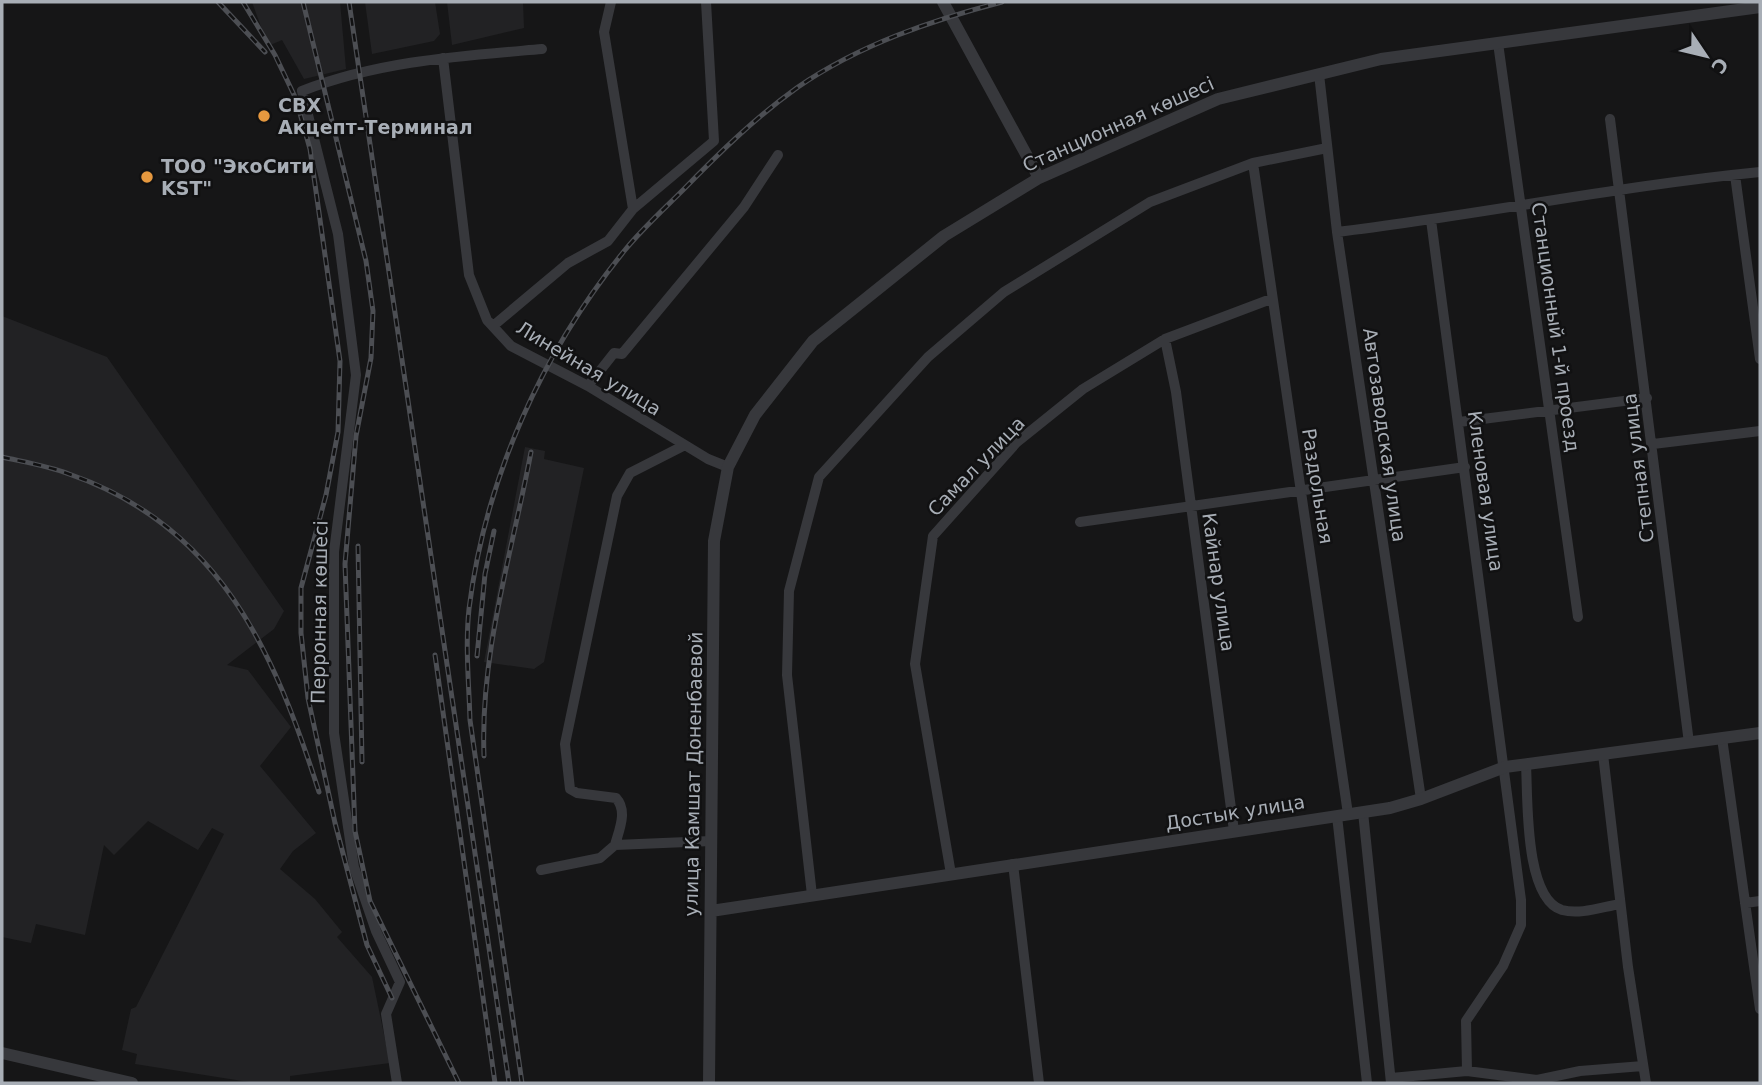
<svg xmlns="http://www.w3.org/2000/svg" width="1762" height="1085" font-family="'DejaVu Sans',sans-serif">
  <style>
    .built { fill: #222224 }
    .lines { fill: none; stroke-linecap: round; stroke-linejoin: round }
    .minor { stroke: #37383c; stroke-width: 10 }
    .tertiary { stroke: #37383c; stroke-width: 12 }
    .rail-casing { stroke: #4c4e53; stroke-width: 5 }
    .rail { stroke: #111112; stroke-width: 2.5; stroke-dasharray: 8; stroke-linecap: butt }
    .poi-dot { fill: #e5983f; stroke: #111112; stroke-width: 2.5 }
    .labels { text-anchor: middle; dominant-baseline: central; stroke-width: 5; stroke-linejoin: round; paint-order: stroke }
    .poi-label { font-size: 19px; font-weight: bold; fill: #a8aeb6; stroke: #111112; text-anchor: start }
    .street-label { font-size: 19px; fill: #a8aeb6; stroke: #111112 }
  </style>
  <rect width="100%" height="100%" fill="#161617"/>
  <!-- built -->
  <path class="built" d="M 252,2 L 340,2 L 346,69 L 304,79 L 282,40 L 268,46 Z
    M 365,2 L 435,2 L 440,34 L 434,41 L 372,54 Z
    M 447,2 L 523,2 L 524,28 L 452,45 Z
    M 2,316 L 107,357 L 284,611 L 274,629 L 227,665 L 248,670 L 291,727 L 260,766 L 316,833 L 293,851 L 280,869 L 315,899 L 342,932 L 337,937 L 372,977 L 390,1063 L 290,1076 L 290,1083 L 255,1083 L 135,1064 L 137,1054 L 122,1050 L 131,1009 L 136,1007 L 224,834 L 212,828 L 198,850 L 148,821 L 114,855 L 104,845 L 85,935 L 36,924 L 31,943 L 2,937 Z
    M 525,447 L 545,451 L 544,459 L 584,468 L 544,662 L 534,669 L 484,662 Z"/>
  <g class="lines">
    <!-- minor -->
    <path class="minor" d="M 611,2 L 604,32 L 633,209
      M 1498,43 L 1578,617
      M 443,58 L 469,275 L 487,320 L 511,346 L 588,386 L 708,459 L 728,467
      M 1319,74 L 1337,232 L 1421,799
      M 1610,119 L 1689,743
      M 1253,163 L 1348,814
      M 1735,175 L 1760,359
      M 1431,220 L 1521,900 L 1521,925 L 1503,966 L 1466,1021 L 1467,1071
      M 1337,232 C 1479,215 1618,186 1760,172
      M 493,326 L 568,263 L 608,241 L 633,209 L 714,141 L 706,2
      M 1165,339 L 1176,392 L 1234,831
      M 588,386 L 614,353 L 622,354 L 744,207 L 778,155
      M 1459,422 L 1647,398
      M 1653,444 L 1760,431
      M 1080,522 L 1465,467
      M 1722,738 L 1760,1009
      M 1603,754 L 1628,967 L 1646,1083
      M 1526,765 C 1528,798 1524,898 1562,910 C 1580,915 1602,907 1620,904
      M 1363,812 L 1391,1083
      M 1337,816 L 1367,1083
      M 615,845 C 619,830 628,811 616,798 L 577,793 L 570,789 L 565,744 L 617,496 L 630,473 L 685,445
      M 1013,864 L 1039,1083
      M 541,870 L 600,858 L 615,845 L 711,841
      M 951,874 L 915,664 L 933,536 L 1017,442 L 1083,389 L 1165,339 L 1271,299
      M 812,895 L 787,675 L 789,591 L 819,477 L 928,357 L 1004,292 L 1150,202 L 1253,163 L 1327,148
      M 1745,903 L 1760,901
      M 1391,1078 L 1467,1071 L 1537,1080 L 1580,1071 L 1643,1066
      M 397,1083 L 386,1014 L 400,982 L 376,931 L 354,867 L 334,733 L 334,552 L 356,375 L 338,234 L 302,91 C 378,61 461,56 542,49"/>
    <!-- tertiary -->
    <path class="tertiary" d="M 943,2 L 1039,178
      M 711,911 L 1390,808 L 1421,799 L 1505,767 L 1760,733
      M 2,1053 L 132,1083
      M 709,1083 L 714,541 L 728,467 L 755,415 L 813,341 L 944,236 L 1039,178 L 1218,99 L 1381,59 L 1760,7"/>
    <!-- rail casing -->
    <g class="rail-casing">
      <path id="rail" d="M 218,2 L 265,52
        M 243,2 L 275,55 L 296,99 L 310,149 L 340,361 L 338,432 L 326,495 L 301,588 L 301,633 L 308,698 L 335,823 L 367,945 L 392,998
        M 303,2 L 366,261 L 373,311 L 371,358 L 356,436 L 345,564 L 355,831 L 370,901 L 459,1083
        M 349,2 L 509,1083
        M 2,457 C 24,462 48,466 69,474 C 220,526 274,651 319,792
        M 358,546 L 362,762
        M 435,655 L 495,1083
        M 477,656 L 485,574 L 494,531
        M 484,756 C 480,652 512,553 531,452
        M 522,1083 L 470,720 C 469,684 465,646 469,609 C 485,479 542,352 625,250 C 643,228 664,209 684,189 C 720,152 756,117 798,87 C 859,45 932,20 1002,2"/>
    </g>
    <!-- rail -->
    <use href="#rail" class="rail"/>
  </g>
  <!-- markers -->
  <g class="poi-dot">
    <circle cx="264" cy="116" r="7"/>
    <circle cx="147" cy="177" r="7"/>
  </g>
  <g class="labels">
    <!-- poi labels -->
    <g class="poi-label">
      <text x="278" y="105">СВХ<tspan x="278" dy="22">Акцепт-Терминал</tspan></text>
      <text x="161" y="166">ТОО "ЭкоСити<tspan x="161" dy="22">KST"</tspan></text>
    </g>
    <!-- street labels -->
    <g class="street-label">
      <text transform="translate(1118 124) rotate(-24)">Станционная көшесі</text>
      <text transform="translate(1556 327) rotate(82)">Станционный 1-й проезд</text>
      <text transform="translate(589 368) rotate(31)">Линейная улица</text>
      <text transform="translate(1385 435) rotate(82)">Автозаводская улица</text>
      <text transform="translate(976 466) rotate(-46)">Самал улица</text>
      <text transform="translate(1638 468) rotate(-97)">Степная улица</text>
      <text transform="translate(1318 486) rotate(81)">Раздольная</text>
      <text transform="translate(1486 491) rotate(82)">Кленовая улица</text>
      <text transform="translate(1219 582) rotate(82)">Кайнар улица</text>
      <text transform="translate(319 612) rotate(-89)">Перронная көшесі</text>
      <text transform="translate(693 774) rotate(-89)">улица Камшат Доненбаевой</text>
      <text transform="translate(1235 812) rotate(-9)">Достык улица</text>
    </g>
  </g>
  <!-- border -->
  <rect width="1762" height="1085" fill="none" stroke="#a8aeb6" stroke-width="7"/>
  <!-- north arrow -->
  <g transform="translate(1706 56) rotate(125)" stroke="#111112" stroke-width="5" paint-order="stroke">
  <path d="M0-5L12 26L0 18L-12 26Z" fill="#a8aeb6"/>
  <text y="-10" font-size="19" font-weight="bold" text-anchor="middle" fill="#a8aeb6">С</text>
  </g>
</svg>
